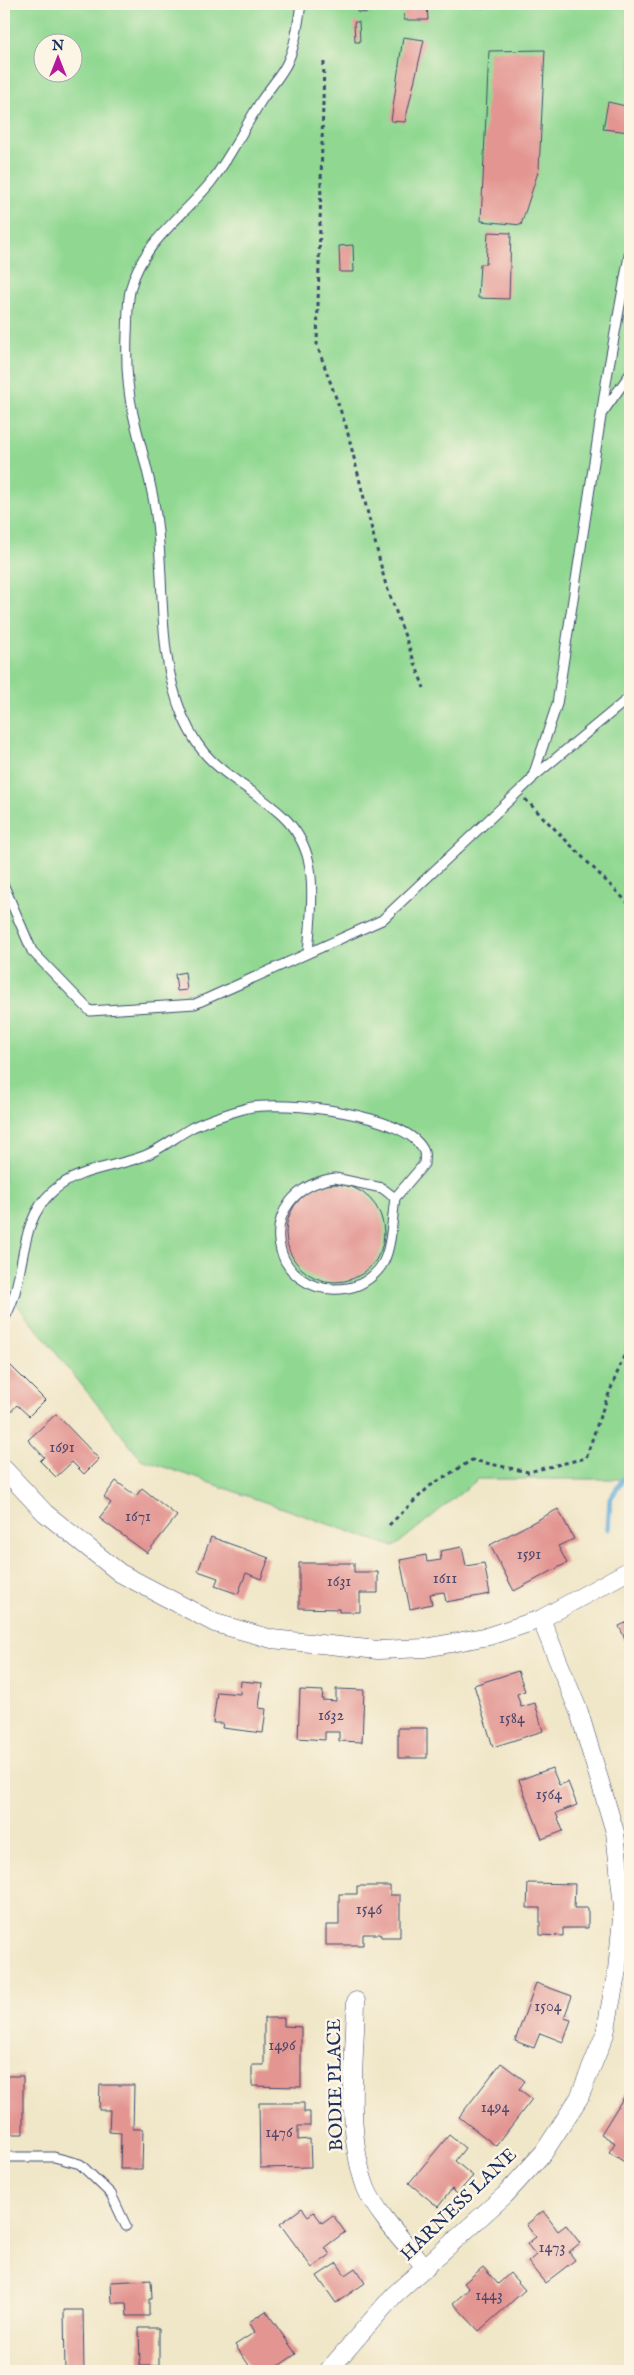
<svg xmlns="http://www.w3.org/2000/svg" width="634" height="2375" font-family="'IM FELL English',serif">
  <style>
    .green { fill: #90d892; stroke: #568478; fill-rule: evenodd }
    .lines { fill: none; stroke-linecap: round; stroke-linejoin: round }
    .stream { stroke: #61afdb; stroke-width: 5 }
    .building { fill: #e39592 }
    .service-casing { stroke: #3b4a6e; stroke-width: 11 }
    .minor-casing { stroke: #3b4a6e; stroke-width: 19 }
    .path { stroke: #3b4a6e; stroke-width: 3; stroke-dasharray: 4 4; stroke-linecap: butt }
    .service { stroke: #fff; stroke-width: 9 }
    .minor { stroke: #fff; stroke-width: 18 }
    .labels { text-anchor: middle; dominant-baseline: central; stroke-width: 5; stroke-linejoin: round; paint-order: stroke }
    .number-label { font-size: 16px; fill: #4d486b }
    .street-label { font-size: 19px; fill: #1b2f5e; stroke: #fcf5e5 }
  </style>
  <rect width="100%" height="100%" fill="#fcf5e5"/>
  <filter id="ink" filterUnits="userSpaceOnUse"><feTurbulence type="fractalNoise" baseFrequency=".02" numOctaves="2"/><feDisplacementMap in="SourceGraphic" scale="10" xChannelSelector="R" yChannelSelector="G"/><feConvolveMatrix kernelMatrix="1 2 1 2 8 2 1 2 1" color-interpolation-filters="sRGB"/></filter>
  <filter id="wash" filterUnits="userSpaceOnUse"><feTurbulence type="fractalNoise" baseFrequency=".0096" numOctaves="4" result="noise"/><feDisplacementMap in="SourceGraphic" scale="20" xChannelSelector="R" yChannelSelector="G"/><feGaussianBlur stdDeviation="1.12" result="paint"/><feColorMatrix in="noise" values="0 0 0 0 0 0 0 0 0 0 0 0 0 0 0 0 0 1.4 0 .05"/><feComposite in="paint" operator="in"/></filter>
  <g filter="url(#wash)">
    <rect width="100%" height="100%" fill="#f0e6c8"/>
    <!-- green -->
    <path class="green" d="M 4,4 L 630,4 L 630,1479 L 478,1479 L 394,1547 L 141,1459 L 4,1288 ZM 42,42 L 72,42 L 72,72 L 42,72 Z"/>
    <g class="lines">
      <!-- stream -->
      <path class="stream" d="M 608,1529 L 610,1499 L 630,1469"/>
    </g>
    <g id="blocks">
      <!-- building -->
      <path class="building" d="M 357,4 L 368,4 L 367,13 L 357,12 Z
        M 403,4 L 427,4 L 428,20 L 404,20 Z
        M 626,4 L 630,4 L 630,56 L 629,57 Z
        M 354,22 L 359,22 L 360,42 L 355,42 Z
        M 403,37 L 424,40 L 405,122 L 391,121 Z
        M 545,50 L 539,169 L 521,225 L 481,221 L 489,51 Z
        M 608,102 L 630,107 L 630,132 L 603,129 Z
        M 488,232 L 511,233 L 509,299 L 478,298 L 480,264 L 486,264 Z
        M 353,245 L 354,272 L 340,272 L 339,246 Z
        M 185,972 L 187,990 L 177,991 L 175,974 Z
        M286 1233a49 49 0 1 1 98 0a49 49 0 1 1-98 0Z
        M 4,1359 L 45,1400 L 29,1416 L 17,1405 L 4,1419 Z
        M 56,1414 L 99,1459 L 84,1474 L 72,1462 L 56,1477 L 40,1461 L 44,1457 L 28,1440 Z
        M 116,1481 L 136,1496 L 142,1488 L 177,1516 L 147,1553 L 99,1518 L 111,1503 L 104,1497 Z
        M 558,1509 L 574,1539 L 558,1546 L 567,1563 L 514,1591 L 490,1545 Z
        M 211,1537 L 269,1558 L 261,1579 L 246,1573 L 238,1594 L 215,1586 L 218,1578 L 198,1571 Z
        M 462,1547 L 466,1566 L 484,1563 L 490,1594 L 446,1602 L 444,1592 L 430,1594 L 432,1604 L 410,1609 L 400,1560 L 426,1555 L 427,1562 L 441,1560 L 440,1551 Z
        M 299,1563 L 354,1563 L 354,1572 L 378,1572 L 378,1593 L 360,1593 L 360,1612 L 339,1612 L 339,1609 L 299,1608 Z
        M 630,1621 L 630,1650 L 619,1626 Z
        M 518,1671 L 525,1691 L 517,1694 L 521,1707 L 535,1703 L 543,1731 L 493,1747 L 474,1685 Z
        M 241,1681 L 262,1683 L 259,1708 L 266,1709 L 263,1733 L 222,1728 L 223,1723 L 213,1723 L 217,1692 L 240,1694 Z
        M 336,1689 L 364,1690 L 362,1742 L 339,1741 L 339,1732 L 325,1732 L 325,1740 L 298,1738 L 300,1690 L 323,1691 L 322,1700 L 336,1701 Z
        M 398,1728 L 427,1728 L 427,1758 L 398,1758 Z
        M 552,1768 L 559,1785 L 568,1782 L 577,1805 L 556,1813 L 563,1831 L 542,1839 L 519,1780 Z
        M 528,1883 L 575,1884 L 574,1908 L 588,1908 L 588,1928 L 563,1928 L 563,1936 L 540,1935 L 540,1908 L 527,1908 Z
        M 357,1886 L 390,1886 L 390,1895 L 400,1895 L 400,1937 L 381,1937 L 381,1934 L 363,1934 L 363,1945 L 326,1945 L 326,1925 L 339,1925 L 339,1894 L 357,1894 Z
        M 536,1983 L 572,1996 L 564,2018 L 571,2020 L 563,2042 L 540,2033 L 534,2048 L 515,2041 Z
        M 264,2018 L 284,2018 L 284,2026 L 301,2027 L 301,2087 L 252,2086 L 252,2065 L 264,2065 Z
        M 501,2063 L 525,2081 L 519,2089 L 532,2099 L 496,2146 L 459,2117 Z
        M 4,2076 L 23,2076 L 23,2134 L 4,2134 Z
        M 100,2085 L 134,2085 L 133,2129 L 143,2129 L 142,2169 L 120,2169 L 121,2133 L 109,2132 L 110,2110 L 99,2110 Z
        M 630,2087 L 630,2156 L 626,2163 L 609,2152 L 615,2143 L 601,2134 Z
        M 259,2103 L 304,2103 L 304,2112 L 310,2112 L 310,2126 L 298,2126 L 298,2140 L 310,2139 L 311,2167 L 260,2168 Z
        M 449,2135 L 465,2148 L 455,2161 L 473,2176 L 457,2194 L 452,2189 L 438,2207 L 409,2183 Z
        M 302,2208 L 308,2216 L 314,2212 L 322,2223 L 333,2215 L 345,2232 L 325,2247 L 330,2255 L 312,2268 L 280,2224 Z
        M 543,2211 L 558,2231 L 566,2225 L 580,2243 L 569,2252 L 575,2260 L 545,2283 L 528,2262 L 536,2255 L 527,2244 L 536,2237 L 526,2225 Z
        M 337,2263 L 345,2275 L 355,2268 L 365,2283 L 336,2303 L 317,2276 Z
        M 483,2267 L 498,2284 L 510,2273 L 525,2290 L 479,2331 L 453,2303 L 469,2289 L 464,2283 Z
        M 151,2280 L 152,2299 L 149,2299 L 149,2316 L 127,2316 L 126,2303 L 112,2303 L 111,2282 Z
        M 64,2310 L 83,2310 L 84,2371 L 65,2371 Z
        M 266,2311 L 296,2354 L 271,2371 L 253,2371 L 235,2345 L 255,2332 L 249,2322 Z
        M 139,2328 L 159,2328 L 159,2366 L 140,2366 Z"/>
    </g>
  </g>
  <g filter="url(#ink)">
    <use href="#blocks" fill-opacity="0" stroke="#3b4a6e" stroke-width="1"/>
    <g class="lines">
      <!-- service casing -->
      <g class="service-casing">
        <path id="service" d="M 301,4 C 298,23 296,43 288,61 C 282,75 270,87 261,101 C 244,128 231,156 211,182 C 184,216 143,242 131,287 C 127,301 128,319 127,334 C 126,360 127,388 133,414 C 141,450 153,485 157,523 C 165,587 157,656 183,717 C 190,733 199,749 212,761 C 248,796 301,810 310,868 C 314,895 310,926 308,953
          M 603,412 L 630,374
          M 532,778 L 630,697
          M 4,886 L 32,951 L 90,1011 L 195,1004 L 382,920 L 532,779 L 557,704 L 607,377 L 630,250
          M 335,1178 L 382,1188 L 395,1198 C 392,1218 392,1244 384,1261 C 378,1274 362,1286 348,1288 C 268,1301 249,1191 335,1178 Z
          M 4,1319 C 28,1279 15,1224 53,1191 C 79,1168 113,1168 144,1156 C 162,1149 176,1136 193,1127 C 210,1119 229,1113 247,1108 C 281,1100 410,1113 424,1152 C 425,1155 424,1161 424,1164 L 395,1198
          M 4,2157 L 54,2157 L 80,2164 L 111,2194 L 126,2226"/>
      </g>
      <!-- minor casing -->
      <g class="minor-casing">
        <path id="minor" d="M 4,1469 L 45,1513 L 120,1573 L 215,1623 L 272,1639 L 378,1650 L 425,1648 L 489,1636 L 541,1619 L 630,1570
          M 356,2001 C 355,2059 345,2132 366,2188 C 376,2213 408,2246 426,2268
          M 328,2371 L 394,2295 L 505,2195 L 544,2152 L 579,2098 L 605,2034 L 617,1970 L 623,1907 L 615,1832 L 579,1712 L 541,1619"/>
      </g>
      <!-- path -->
      <path class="path" d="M 324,62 L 317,345 L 346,426 L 385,582 L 424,688
        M 525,799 L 630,905
        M 389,1525 L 430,1486 L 472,1460 L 528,1472 L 586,1458 L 600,1416 L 630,1341"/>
      <!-- service -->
      <use href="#service" class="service"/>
      <!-- minor -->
      <use href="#minor" class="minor"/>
    </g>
  </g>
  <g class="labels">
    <!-- number labels -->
    <g class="number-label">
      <text x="62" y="1448">1691</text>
      <text x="138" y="1517">1671</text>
      <text x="529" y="1555">1591</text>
      <text x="445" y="1579">1611</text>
      <text x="339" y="1582">1631</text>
      <text x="331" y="1716">1632</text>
      <text x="512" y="1719">1584</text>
      <text x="549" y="1795">1564</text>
      <text x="369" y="1910">1546</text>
      <text x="548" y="2007">1504</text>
      <text x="282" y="2046">1496</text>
      <text x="495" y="2108">1494</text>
      <text x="279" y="2133">1476</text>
      <text x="552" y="2248">1473</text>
      <text x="489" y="2296">1443</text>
    </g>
    <!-- street labels -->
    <g class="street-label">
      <text transform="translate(336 2085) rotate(-91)">BODIE PLACE</text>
      <text transform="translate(459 2205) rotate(-44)">HARNESS LANE</text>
    </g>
  </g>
  <!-- margin -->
  <rect width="634" height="2375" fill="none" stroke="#fcf5e5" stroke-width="20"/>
  <!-- north arrow -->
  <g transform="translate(58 58)"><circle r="24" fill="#fcf5e5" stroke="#a2a6af"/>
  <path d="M0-4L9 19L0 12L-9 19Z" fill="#b5179e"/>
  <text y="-8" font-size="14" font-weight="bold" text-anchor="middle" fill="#1b2f5e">N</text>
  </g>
</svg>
